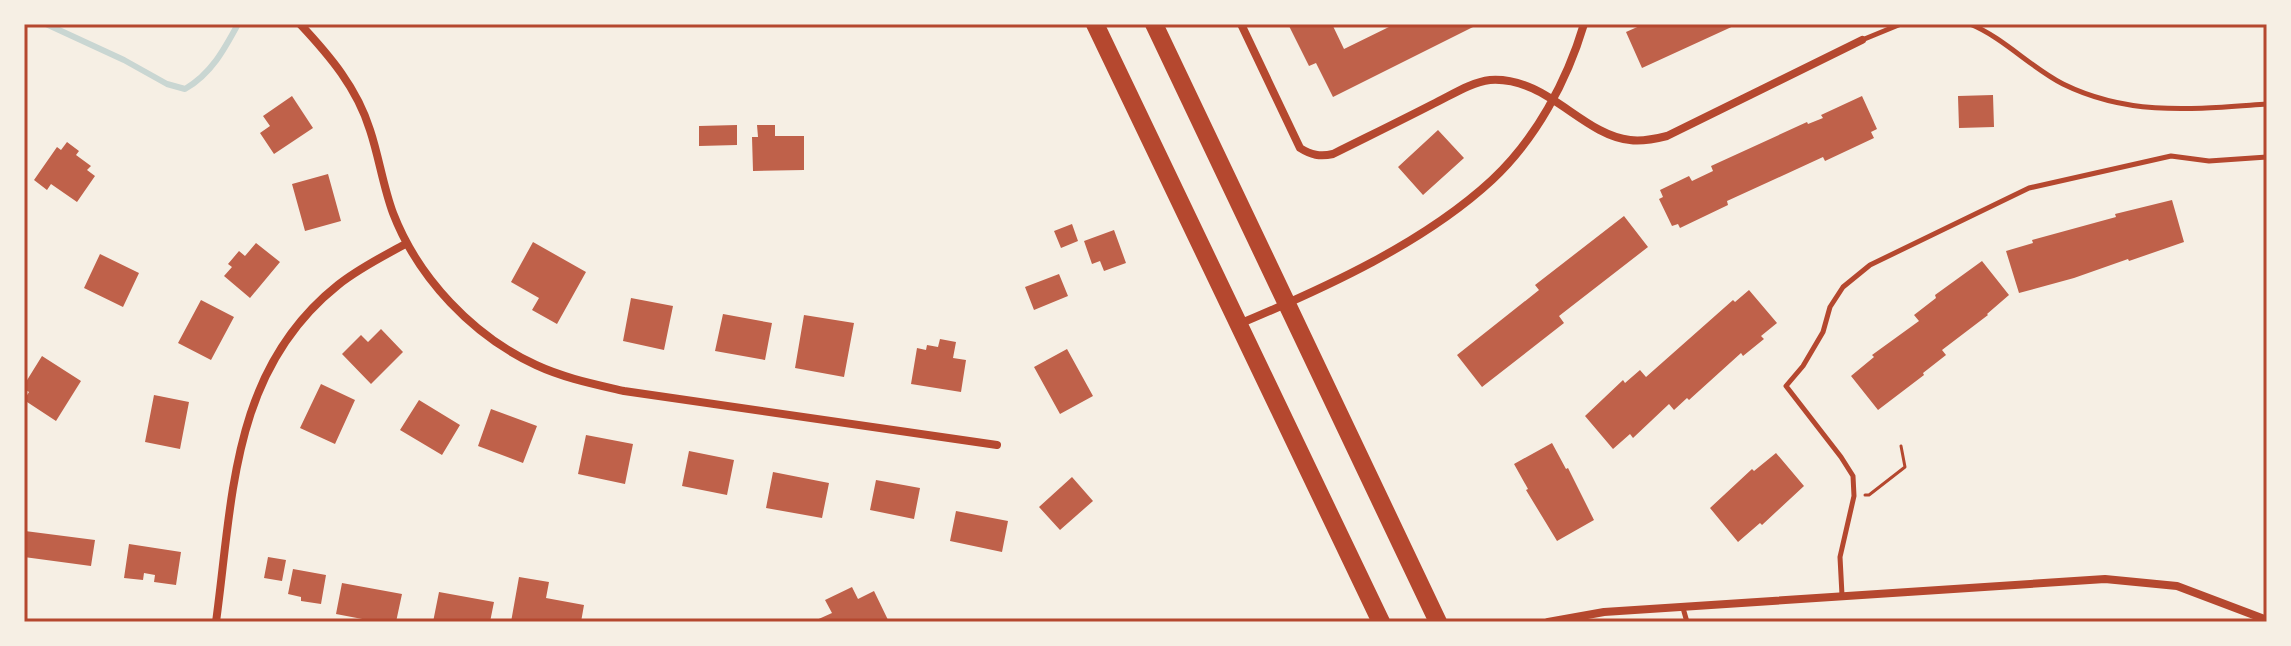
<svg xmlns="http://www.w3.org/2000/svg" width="2291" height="646" font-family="Spectral,serif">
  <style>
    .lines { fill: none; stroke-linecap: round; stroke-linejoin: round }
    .stream { stroke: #c9d6d2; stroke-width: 6 }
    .building { fill: #bf614a }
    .path { stroke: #b5482f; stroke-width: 3 }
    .service { stroke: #b5482f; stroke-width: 5 }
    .minor { stroke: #b5482f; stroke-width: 8 }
    .primary { stroke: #b5482f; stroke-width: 18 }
    .neatline { fill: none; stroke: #b5482f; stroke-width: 3 }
  </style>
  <rect width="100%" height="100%" fill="#f6efe4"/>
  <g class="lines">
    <!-- stream -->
    <path class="stream" d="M 46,24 L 124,60 L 167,84 L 185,89 C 211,74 224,50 238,24"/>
  </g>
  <!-- building -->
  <path class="building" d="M 1288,24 L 1332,24 L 1344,49 L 1395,24 L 1479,24 L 1333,97 L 1316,63 L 1309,66 Z
    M 1644,24 L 1738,24 L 1642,68 L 1626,32 Z
    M 1993,95 L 1994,127 L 1959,128 L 1958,96 Z
    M 292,96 L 313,128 L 274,154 L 260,133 L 270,126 L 263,116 Z
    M 1862,96 L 1877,129 L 1871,132 L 1874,138 L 1825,161 L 1823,157 L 1727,201 L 1728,205 L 1680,228 L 1678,224 L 1672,226 L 1659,199 L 1663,197 L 1660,190 L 1689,176 L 1692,181 L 1713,171 L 1711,166 L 1807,122 L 1808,124 L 1823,118 L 1821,115 Z
    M 737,125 L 737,145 L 699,146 L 699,126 Z
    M 757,125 L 775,125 L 775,136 L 804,136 L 804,170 L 753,171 L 752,137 L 758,137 Z
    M 1438,130 L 1464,158 L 1423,195 L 1398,167 Z
    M 67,142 L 79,151 L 76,155 L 91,166 L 87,170 L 95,176 L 77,202 L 51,184 L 47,190 L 34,180 L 57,147 L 61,150 Z
    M 328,174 L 341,221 L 305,231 L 292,184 Z
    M 2172,200 L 2184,242 L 2129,261 L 2128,259 L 2074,278 L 2019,293 L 2006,251 L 2033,243 L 2032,240 L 2116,217 L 2115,214 Z
    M 1624,216 L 1648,247 L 1559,316 L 1564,323 L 1482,387 L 1457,355 L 1539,290 L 1535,285 Z
    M 1072,224 L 1078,241 L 1061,248 L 1054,231 Z
    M 1114,230 L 1126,263 L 1104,271 L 1100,261 L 1092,264 L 1084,241 Z
    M 533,242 L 586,272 L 557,324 L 532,310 L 539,298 L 511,282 Z
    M 256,243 L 280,262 L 250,298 L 224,276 L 232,267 L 228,264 L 239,251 L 245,256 Z
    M 100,254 L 139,273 L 123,307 L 84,288 Z
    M 1982,261 L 2009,295 L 1987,314 L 1988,315 L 1942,350 L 1946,355 L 1923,373 L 1924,375 L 1878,410 L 1851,376 L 1874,357 L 1872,355 L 1919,321 L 1914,315 L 1936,298 L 1935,295 Z
    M 1059,274 L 1068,296 L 1034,310 L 1025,287 Z
    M 1749,290 L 1777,323 L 1761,336 L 1764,339 L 1743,356 L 1741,353 L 1689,400 L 1687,398 L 1674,410 L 1669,404 L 1633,438 L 1630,434 L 1613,449 L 1585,416 L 1623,380 L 1625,383 L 1640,370 L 1646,377 L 1733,300 L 1735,302 Z
    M 631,298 L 673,306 L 664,350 L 623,341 Z
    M 201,300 L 234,317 L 211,360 L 178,343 Z
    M 723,314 L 772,323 L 765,360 L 715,351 Z
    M 804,315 L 854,323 L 844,377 L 795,368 Z
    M 381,329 L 403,352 L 371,384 L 342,354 L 361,335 L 368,342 Z
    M 940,339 L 956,342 L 953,358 L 966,360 L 961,392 L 911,384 L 917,348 L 926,350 L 927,345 L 938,347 Z
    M 1067,349 L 1093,396 L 1060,414 L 1034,367 Z
    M 42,356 L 81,381 L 56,421 L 24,400 L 29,392 L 24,389 L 24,385 Z
    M 321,384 L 355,400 L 335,444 L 300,428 Z
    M 154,395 L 189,402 L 180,449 L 145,442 Z
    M 419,400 L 460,425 L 442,455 L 400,430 Z
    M 491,409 L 537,426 L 523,463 L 478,446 Z
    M 586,435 L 633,444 L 625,484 L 578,474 Z
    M 1552,443 L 1566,469 L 1568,468 L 1594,520 L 1557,541 L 1526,490 L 1528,489 L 1514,464 Z
    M 689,451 L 734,460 L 727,495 L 682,486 Z
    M 1776,453 L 1804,486 L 1762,525 L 1760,523 L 1738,542 L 1710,508 L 1752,469 L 1754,471 Z
    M 773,472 L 829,483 L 822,518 L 766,508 Z
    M 1072,477 L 1093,501 L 1060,530 L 1039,507 Z
    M 876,480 L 920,488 L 914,519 L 870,510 Z
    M 956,511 L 1008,521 L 1002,552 L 950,541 Z
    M 25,531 L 95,540 L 91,566 L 24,557 Z
    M 129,544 L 181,552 L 176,585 L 154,582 L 155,575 L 144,573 L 143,580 L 124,578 Z
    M 268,557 L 286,560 L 282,581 L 264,578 Z
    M 293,569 L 326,575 L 321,604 L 301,601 L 301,597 L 288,594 Z
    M 519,577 L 549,582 L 546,598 L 584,605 L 581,622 L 511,622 Z
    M 342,583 L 402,594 L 396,622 L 378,622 L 336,614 Z
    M 852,587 L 858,599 L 874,591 L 889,622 L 812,622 L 832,613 L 825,600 Z
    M 439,592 L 494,602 L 490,622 L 433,622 Z"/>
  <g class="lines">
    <!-- path -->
    <path class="path" d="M 1865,495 L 1869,495 L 1905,467 L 1901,446"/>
    <!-- service -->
    <path class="service" d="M 1970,24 C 2004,38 2030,67 2063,84 C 2130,117 2195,109 2267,104
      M 1862,40 L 1901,24
      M 1842,595 L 1840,557 L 1854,496 L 1853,476 L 1841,457 L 1786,386 L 1803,366 L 1823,332 L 1830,307 L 1843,287 L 1870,265 L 2029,188 L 2171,156 L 2209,161 L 2267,157
      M 1683,608 L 1687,622"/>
    <!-- minor -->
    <path class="minor" d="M 300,24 C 330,56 357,88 370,130 C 379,157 383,186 393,213 C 418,278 473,336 536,365 C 564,378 594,384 624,391 L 997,445
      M 1241,24 L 1300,148 C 1311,155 1320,157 1333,154 C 1367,137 1400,121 1433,104 C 1450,96 1471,82 1490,80 C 1547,76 1582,135 1630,140 C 1642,142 1655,139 1667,136 L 1862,40
      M 1239,324 C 1325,288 1424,243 1492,180 C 1536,139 1567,81 1584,24
      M 216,622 C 233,498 231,370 338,285 C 359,268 384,256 407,243
      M 1548,622 L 1604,612 L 2105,579 L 2177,586 L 2267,620"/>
    <!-- primary -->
    <path class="primary" d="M 1095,24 L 1381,622
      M 1154,24 L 1438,622"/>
  </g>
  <!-- border -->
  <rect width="2291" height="646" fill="none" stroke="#f6efe4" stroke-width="52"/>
  <rect x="26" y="26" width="2239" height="594" class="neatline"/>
</svg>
